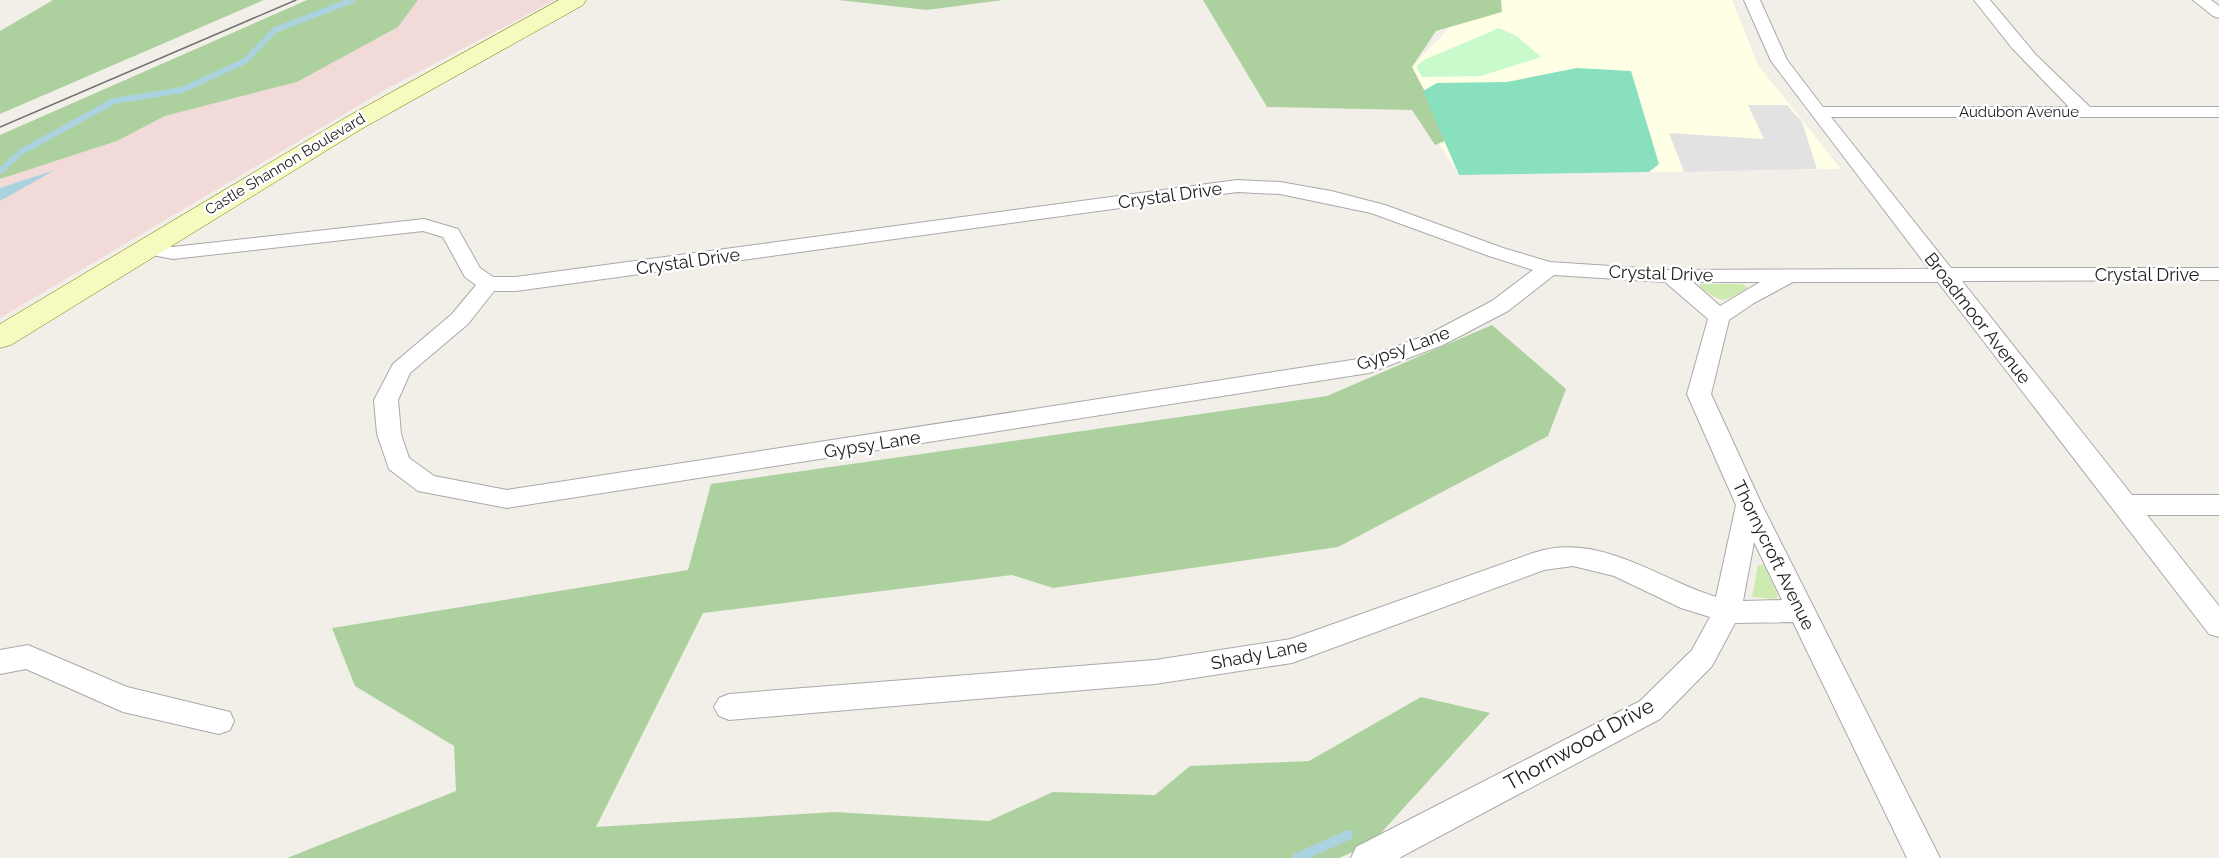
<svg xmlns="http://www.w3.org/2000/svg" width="2219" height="858" font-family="Raleway,sans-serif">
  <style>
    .commercial { fill: #f2dad9 }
    .education { fill: #ffffe5 }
    .grass { fill: #cdebb0 }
    .forest { fill: #add19e }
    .park { fill: #c8facc }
    .pitch { fill: #88e0be }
    .parking { fill: #e2e2e2 }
    .water { fill: #aad3df }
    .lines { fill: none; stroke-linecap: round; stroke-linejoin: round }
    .stream-far1 { stroke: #aad3df; stroke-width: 6 }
    .stream { stroke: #aad3df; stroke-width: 10 }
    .street-casing { stroke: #a9a9a9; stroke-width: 2 }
    .secondary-casing { stroke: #707d05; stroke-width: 1 }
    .street { fill: #fff; fill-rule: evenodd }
    .secondary { fill: #f7fabf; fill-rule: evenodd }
    .tram { stroke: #707070; stroke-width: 1.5 }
    .labels { text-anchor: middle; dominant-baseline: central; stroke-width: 5; stroke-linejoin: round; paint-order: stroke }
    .far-street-label { font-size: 15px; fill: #222; stroke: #fff }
    .street-label { font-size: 18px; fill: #222; stroke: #fff }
    .near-street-label { font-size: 21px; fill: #222; stroke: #fff }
  </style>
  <rect width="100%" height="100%" fill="#f2efe9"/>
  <!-- commercial -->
  <path class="commercial" d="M 418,0 L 555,0 L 388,88 L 0,318 L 0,179 L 117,141 L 165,116 L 297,82 L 398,27 Z"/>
  <!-- education -->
  <path class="education" d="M 1473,0 L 1732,0 L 1758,65 L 1841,169 L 1459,175 L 1426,123 L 1412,67 L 1471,5 Z"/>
  <!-- grass -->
  <path class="grass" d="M 1700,284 L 1743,284 L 1748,288 C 1723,303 1723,304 1700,287 Z
    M 1758,565 L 1764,565 L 1778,596 L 1774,599 L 1752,597 Z"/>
  <!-- forest -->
  <path class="forest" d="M 53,0 L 264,0 L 0,114 L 0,31 Z
    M 307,0 L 418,0 L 398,27 L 297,82 L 165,116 L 117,141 L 0,179 L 0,135 Z
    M 838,0 L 1003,0 L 927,10 Z
    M 1203,0 L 1501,0 L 1502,12 L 1436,31 L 1412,67 L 1450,139 L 1435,145 L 1412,110 L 1267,107 Z
    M 1492,325 L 1566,389 L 1548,436 L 1338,547 L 1053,588 L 1012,575 L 703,613 L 596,827 L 834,812 L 989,821 L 1053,792 L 1155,795 L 1190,766 L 1309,761 L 1421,697 L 1490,713 L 1371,844 L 1339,858 L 287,858 L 456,791 L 454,746 L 355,686 L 332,628 L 688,570 L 711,484 L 1327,396 Z"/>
  <!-- park -->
  <path class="park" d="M 1499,28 L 1518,37 L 1541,57 L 1481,76 L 1422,77 L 1416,66 L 1424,60 Z"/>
  <!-- pitch -->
  <path class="pitch" d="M 1577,68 L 1631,71 L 1659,164 L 1649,172 L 1459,175 L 1423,91 L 1437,83 L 1507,82 Z"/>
  <!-- parking -->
  <path class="parking" d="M 1748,105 L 1787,105 L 1802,122 L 1817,169 L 1684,172 L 1669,133 L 1764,139 Z"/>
  <!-- water -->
  <path class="water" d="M 55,170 L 0,201 L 0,188 Z"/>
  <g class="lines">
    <!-- stream-far1 -->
    <path class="stream-far1" d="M 0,171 L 21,152 L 114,101 L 182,90 L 245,61 L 275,30 L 353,0"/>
    <!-- stream -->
    <path class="stream" d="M 1297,858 L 1348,835"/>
    <!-- street casing -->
    <g class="street-casing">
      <path id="street" d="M 1744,0 L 1760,0 L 1787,60 L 1823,107 L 2069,107 L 2012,48 L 1974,0 L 1990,0 L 2036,55 L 2090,107 L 2219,107 L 2219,117 L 1831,117 L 1951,268 L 2219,268 L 2219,280 L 1962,281 L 2132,495 L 2219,495 L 2219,515 L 2147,515 L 2219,606 L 2219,637 L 2209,634 L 1938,282 L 1793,282 L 1754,303 L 1729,320 L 1711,394 L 1762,505 L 1940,858 L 1907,858 L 1793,622 L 1735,623 L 1712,666 L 1660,719 L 1399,858 L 1351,858 L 1356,847 L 1640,701 L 1692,650 L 1710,617 L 1681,608 L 1614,576 L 1573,566 L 1544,570 L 1292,663 L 1155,684 L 729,720 L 719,716 L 714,707 L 719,698 L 729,694 L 1155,660 L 1291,639 L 1533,553 C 1598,531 1656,578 1716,597 L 1736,505 L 1687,394 L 1708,319 L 1665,282 L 1554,275 L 1508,311 L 1443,345 L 1369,373 L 507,508 L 418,491 L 389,469 L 377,434 L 374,400 L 393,364 L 452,314 L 476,285 L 465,277 L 443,237 L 423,231 L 173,259 L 137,252 L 134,248 L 137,244 L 144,242 L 173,247 L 424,219 L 458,229 L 480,268 L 493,277 L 516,277 L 1237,180 L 1280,182 L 1331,191 L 1385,205 L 1503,248 L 1550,262 L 1670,270 L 1929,269 L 1771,61 ZM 1237,192 L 1280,194 L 1371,213 L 1489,256 L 1533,270 L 1492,301 L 1427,335 L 1365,358 L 507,490 L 434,476 L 409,458 L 401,434 L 398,400 L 410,373 L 468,324 L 494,291 L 516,291 ZM 1693,282 L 1760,282 L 1720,306 ZM 1754,542 L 1782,600 L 1743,601 Z
        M 2193,0 L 2211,0 L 2219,6 L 2219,18 L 2213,16 Z
        M 28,645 L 127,687 L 230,712 L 234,721 L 230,730 L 219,734 L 123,712 L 26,669 L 0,674 L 0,650 Z"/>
    </g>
    <!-- secondary casing -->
    <g class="secondary-casing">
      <path id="secondary" d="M 559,0 L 586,0 L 583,5 L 363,128 L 11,345 L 0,348 L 0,324 L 345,118 Z"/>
    </g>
    <!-- street -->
    <use href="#street" class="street"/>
    <!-- secondary -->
    <use href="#secondary" class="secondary"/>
    <!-- tram -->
    <path class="tram" d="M 0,127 L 296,0"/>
  </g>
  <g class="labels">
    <!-- far-street labels -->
    <g class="far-street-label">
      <text x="2019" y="112">Audubon Avenue</text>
      <text transform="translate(285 164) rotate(-31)">Castle Shannon Boulevard</text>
    </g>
    <!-- street labels -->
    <g class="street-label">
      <text transform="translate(1170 195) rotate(-8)">Crystal Drive</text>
      <text transform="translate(688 261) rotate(-8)">Crystal Drive</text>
      <text transform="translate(1661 273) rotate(2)">Crystal Drive</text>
      <text x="2147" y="274">Crystal Drive</text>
      <text transform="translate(1978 318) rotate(52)">Broadmoor Avenue</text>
      <text transform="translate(1403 348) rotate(-20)">Gypsy Lane</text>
      <text transform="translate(872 444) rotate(-9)">Gypsy Lane</text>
      <text transform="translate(1774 555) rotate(64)">Thornycroft Avenue</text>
      <text transform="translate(1259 654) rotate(-11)">Shady Lane</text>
    </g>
    <!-- near-street labels -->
    <g class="near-street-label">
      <text transform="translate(1579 744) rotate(-29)">Thornwood Drive</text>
    </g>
  </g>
</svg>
